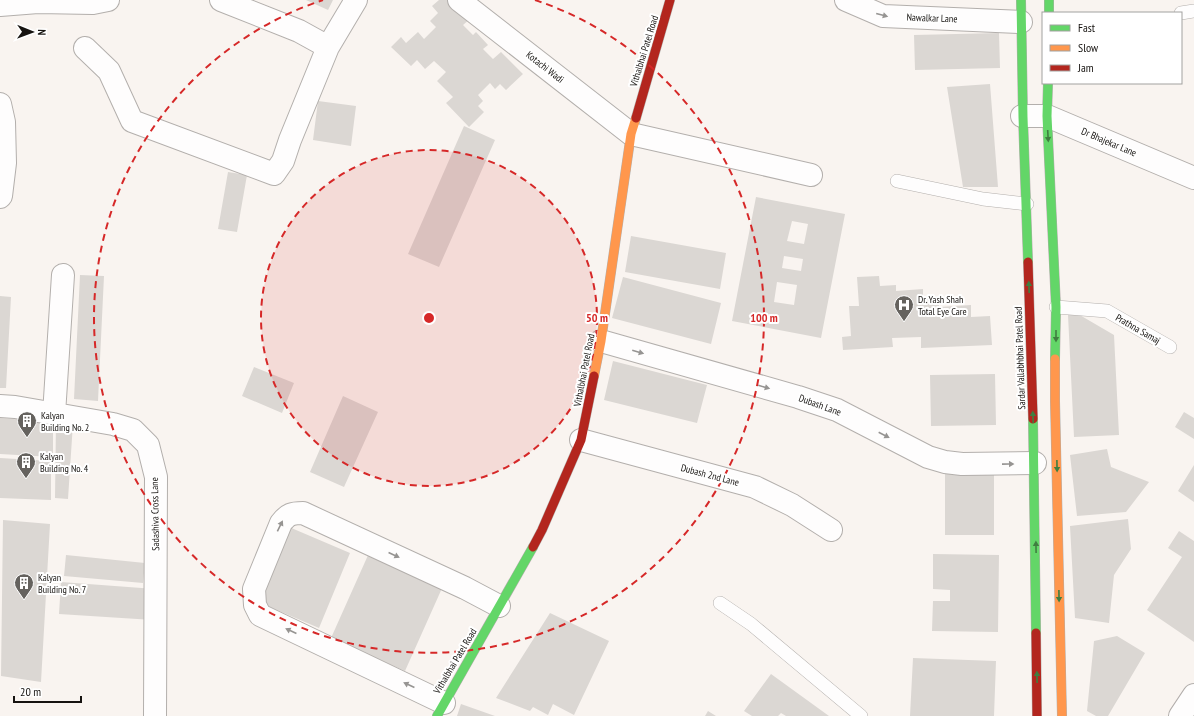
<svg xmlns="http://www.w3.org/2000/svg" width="1194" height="716" font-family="'PT Sans Narrow',sans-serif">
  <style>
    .building { fill: #dbd7d3; fill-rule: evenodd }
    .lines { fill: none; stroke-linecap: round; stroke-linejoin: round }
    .lane-casing { stroke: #b3afac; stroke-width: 14 }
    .street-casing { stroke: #b3afac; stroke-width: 24 }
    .fast-casing { stroke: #b3afac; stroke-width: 10 }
    .slow-casing { stroke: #b3afac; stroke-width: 10 }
    .jam-casing { stroke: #b3afac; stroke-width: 10 }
    .lane { stroke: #fefdfd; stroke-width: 13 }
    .street { stroke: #fefdfd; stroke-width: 22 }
    .fast { stroke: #63d668; stroke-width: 9 }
    .slow { stroke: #ff974d; stroke-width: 9 }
    .jam { stroke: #b3261e; stroke-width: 9 }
    .oneway { fill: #969492 }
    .oneway2 { fill: #407e40 }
    .ring { fill: none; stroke: #d62828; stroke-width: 2; stroke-dasharray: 7 5 }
    .labels { text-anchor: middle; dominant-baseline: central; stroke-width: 4; stroke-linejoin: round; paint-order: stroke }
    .street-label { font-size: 10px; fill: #161310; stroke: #fff }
    .poi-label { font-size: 10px; fill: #161310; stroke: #fff; text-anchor: start }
    .centre { fill: #d62828; stroke: #fff; stroke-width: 2 }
    .ring-label { font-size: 12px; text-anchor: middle; font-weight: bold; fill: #d62828; stroke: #fff; stroke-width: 4; stroke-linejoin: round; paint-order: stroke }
  </style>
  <rect width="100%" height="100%" fill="#f9f4f0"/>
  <!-- building -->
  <path class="building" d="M 306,0 L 333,0 L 328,10 Z
    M 439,0 L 451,0 L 470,19 L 463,25 L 473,35 L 476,32 L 488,45 L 483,49 L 493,59 L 501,52 L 523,74 L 506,90 L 500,84 L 495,89 L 490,83 L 478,95 L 483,101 L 478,106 L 484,112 L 469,127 L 446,103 L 453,97 L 437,81 L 446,72 L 434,61 L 425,69 L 417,60 L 411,66 L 391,47 L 401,37 L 406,43 L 418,32 L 424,39 L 436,27 L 430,21 L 438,13 L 432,6 Z
    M 999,33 L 1000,68 L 915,70 L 914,35 Z
    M 990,84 L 998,187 L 963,187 L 947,87 Z
    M 318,101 L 356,106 L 351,146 L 313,140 Z
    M 464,126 L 495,140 L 439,267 L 408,254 Z
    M 228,172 L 247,175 L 237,232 L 218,229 Z
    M 756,197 L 845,214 L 821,338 L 732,321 ZM 792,221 L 808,224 L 804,244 L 787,241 ZM 784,256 L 803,259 L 801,271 L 782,268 ZM 777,282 L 797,285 L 794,305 L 774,302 Z
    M 631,236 L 726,253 L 720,289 L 625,272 Z
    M 80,275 L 104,276 L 98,401 L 74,399 Z
    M 879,276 L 880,286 L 896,285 L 896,291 L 923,289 L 923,296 L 939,296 L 939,307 L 971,305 L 971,317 L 990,316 L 992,345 L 921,348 L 921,337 L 892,338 L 893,347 L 843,350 L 842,337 L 851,336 L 849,306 L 859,306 L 857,277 Z
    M 623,277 L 721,303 L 711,344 L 612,318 Z
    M 0,296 L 11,297 L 6,388 L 0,388 Z
    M 1078,314 L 1114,335 L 1119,435 L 1074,437 L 1068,315 Z
    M 613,361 L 707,385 L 697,423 L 604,400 Z
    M 254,367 L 294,383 L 282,413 L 242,396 Z
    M 995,374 L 996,425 L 931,426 L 930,375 Z
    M 343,396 L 378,412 L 344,487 L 310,472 Z
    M 1184,412 L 1194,418 L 1194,439 L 1175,427 Z
    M 0,418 L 53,422 L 53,457 L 0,454 Z
    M 56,422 L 73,423 L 68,499 L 55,498 Z
    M 1107,449 L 1111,467 L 1149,482 L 1126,512 L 1077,516 L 1070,455 Z
    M 0,458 L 51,461 L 51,500 L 0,498 Z
    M 1194,465 L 1194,502 L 1178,491 Z
    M 945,473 L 994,473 L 994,535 L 945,535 Z
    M 1128,519 L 1131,549 L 1114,575 L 1109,623 L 1075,618 L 1070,526 Z
    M 3,520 L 50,524 L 41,682 L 1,676 Z
    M 289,527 L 350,553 L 319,628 L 258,602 Z
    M 1179,531 L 1194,541 L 1194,642 L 1147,610 L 1182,557 L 1168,548 Z
    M 369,553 L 443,586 L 405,671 L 331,638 Z
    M 933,554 L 999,555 L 998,632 L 932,631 L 933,601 L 950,601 L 950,590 L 933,589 Z
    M 66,555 L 145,563 L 143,583 L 64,576 Z
    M 61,582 L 155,589 L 153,620 L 59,614 Z
    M 550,613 L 609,641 L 574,715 L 553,704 L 548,715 L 533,707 L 530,711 L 496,698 Z
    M 1117,636 L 1145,653 L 1108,716 L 1096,716 L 1087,711 L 1094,641 Z
    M 913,658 L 996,661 L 994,716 L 910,716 Z
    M 771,674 L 829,716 L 786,716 L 781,713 L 778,716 L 752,716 L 744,711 Z
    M 461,704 L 495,716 L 457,716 Z
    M 708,711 L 716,716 L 705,716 Z"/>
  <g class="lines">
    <!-- lane casing -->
    <g class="lane-casing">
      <path id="lane" d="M 1181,13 L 1194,11
        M 897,181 L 983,199 L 1027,204
        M 1056,307 L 1107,311 L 1170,347
        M 720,603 L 751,624 L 861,716"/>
    </g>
    <!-- street casing -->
    <g class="street-casing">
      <path id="street" d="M 221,0 L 299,31 L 328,47
        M 459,0 L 631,134 L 811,175
        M 846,0 L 883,16 L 1021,22
        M 0,5 L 38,2 L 93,3 L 108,0
        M 85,48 L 109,71 L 132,121 L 274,174 L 283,161 L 290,140 L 328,47 L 356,0
        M 0,104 L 4,122 L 5,163 L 1,196 L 0,197
        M 1022,116 L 1047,116 L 1194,178
        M 601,341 L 798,397 L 837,410 L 928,457 L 945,462 L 962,464 L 1035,463
        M 0,406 L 15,407 L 113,424 L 133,430 L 148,445 L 156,477 L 155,716
        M 54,414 L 63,275
        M 581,440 L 755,487 L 792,505 L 831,530
        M 444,703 L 260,615 L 255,605 L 254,589 L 281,523 C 288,514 292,513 303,513 L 465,588 L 499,606
        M 1180,716 L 1194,695"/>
    </g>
    <!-- fast casing -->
    <g class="fast-casing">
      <path id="fast" d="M 1021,0 L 1023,117 L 1028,262
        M 1049,0 L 1049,13
        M 1048,83 L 1047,116 L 1056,307 L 1055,359
        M 1033,419 L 1036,633
        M 437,716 L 533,547"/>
    </g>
    <!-- slow casing -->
    <g class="slow-casing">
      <path id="slow" d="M 1055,359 L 1055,401 L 1062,716
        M 594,376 L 601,341 L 631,134 L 636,118"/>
    </g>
    <!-- jam casing -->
    <g class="jam-casing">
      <path id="jam" d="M 636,118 L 670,0
        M 1028,262 L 1033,419
        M 533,547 L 542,530 L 581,440 L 594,376
        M 1036,633 L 1037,716"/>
    </g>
    <!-- lane -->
    <use href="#lane" class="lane"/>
    <!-- street -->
    <use href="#street" class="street"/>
    <!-- fast -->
    <use href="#fast" class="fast"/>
    <!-- slow -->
    <use href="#slow" class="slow"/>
    <!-- jam -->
    <use href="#jam" class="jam"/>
  </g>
  <!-- one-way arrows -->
  <defs><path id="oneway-solid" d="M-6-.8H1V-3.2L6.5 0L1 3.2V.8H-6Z"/></defs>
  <g class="oneway">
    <use href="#oneway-solid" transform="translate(882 15) rotate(15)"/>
    <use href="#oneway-solid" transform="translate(638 352) rotate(16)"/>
    <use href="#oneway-solid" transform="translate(764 387) rotate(16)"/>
    <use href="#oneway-solid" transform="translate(884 435) rotate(27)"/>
    <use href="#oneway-solid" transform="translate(1008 464) rotate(-1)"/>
    <use href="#oneway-solid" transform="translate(280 526) rotate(-64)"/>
    <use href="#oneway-solid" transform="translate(394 555) rotate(25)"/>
    <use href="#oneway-solid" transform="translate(291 631) rotate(-155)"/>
    <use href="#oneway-solid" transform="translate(409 685) rotate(-155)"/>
  </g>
  <g class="oneway2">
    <use href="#oneway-solid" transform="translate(1048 136) rotate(87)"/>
    <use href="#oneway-solid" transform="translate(1029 287) rotate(-92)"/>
    <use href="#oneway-solid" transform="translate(1056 336) rotate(90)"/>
    <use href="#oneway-solid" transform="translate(1033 417) rotate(-92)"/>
    <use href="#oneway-solid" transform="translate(1057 466) rotate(89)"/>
    <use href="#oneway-solid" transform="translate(1036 547) rotate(-91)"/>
    <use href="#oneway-solid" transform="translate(1059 596) rotate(89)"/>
    <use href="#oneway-solid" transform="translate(1037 677) rotate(-91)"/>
  </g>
  <!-- distance rings -->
  <circle cx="429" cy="318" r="168" fill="#d62828" fill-opacity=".12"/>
  <g class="ring">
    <circle cx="429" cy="318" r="168"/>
    <path d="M535 0A335 335 0 1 1 323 0"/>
  </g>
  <!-- icons -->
  <defs>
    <g id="hospital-pin" transform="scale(1)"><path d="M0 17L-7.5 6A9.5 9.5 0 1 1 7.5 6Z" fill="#65625e" stroke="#fff"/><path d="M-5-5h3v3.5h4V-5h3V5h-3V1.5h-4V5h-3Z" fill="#fff"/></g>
    <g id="building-pin" transform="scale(1)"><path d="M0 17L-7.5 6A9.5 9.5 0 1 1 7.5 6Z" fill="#65625e" stroke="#fff"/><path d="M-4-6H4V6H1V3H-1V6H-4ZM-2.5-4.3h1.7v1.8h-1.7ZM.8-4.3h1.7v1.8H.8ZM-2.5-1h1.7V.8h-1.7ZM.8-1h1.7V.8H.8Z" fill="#fff"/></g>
  </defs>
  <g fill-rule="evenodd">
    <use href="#hospital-pin" x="904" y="305"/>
    <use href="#building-pin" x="27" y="421"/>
    <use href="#building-pin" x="26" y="462"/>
    <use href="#building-pin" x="24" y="583"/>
  </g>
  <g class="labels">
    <!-- street labels -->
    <g class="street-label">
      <text transform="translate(932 18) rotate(2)">Nawalkar Lane</text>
      <text transform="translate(644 51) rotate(-73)">Vithalbhai Patel Road</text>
      <text transform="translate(545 67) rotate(38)">Kotachi Wadi</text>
      <text transform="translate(1109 142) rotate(23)">Dr Bhajekar Lane</text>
      <text transform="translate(1138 329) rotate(30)">Prathna Samaj</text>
      <text transform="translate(1020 358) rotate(-92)">Sardar Vallabhbhai Patel Road</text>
      <text transform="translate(584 370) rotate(-79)">Vithalbhai Patel Road</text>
      <text transform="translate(820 405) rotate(20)">Dubash Lane</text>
      <text transform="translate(710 475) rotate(15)">Dubash 2nd Lane</text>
      <text transform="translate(155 514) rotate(-91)">Sadashiva Cross Lane</text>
      <text transform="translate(455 661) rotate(-59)">Vithalbhai Patel Road</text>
    </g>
    <!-- poi labels -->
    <g class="poi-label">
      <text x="918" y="299">Dr. Yash Shah<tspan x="918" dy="12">Total Eye Care</tspan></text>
      <text x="41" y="415">Kalyan<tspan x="41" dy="12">Building No. 2</tspan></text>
      <text x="40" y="456">Kalyan<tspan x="40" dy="12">Building No. 4</tspan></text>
      <text x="38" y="577">Kalyan<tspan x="38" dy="12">Building No. 7</tspan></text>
    </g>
  </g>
  <circle cx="429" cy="318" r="6" class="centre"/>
  <g class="ring-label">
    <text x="597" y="322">50 m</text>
    <text x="764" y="322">100 m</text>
  </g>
  <!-- legend -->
  <rect x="1042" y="12" width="140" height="72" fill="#ffffff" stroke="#a2a19f"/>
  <rect x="1050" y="25" width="20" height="6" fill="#63d668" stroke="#a2a19f"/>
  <text x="1078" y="32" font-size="12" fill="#161310">Fast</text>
  <rect x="1050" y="45" width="20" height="6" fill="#ff974d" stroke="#a2a19f"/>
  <text x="1078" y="52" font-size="12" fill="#161310">Slow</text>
  <rect x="1050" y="65" width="20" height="6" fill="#b3261e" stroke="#a2a19f"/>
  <text x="1078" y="72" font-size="12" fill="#161310">Jam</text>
  <!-- north arrow -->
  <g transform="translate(32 32) rotate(91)" stroke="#ffffff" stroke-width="3" paint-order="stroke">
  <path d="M0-3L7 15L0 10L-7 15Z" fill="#161310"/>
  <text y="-6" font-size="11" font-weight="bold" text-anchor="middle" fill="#161310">N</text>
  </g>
  <!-- scale -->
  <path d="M14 696v6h67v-6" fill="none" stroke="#161310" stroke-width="2"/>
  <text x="20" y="696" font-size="12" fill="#161310" stroke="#ffffff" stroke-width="3" paint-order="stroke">20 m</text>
</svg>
